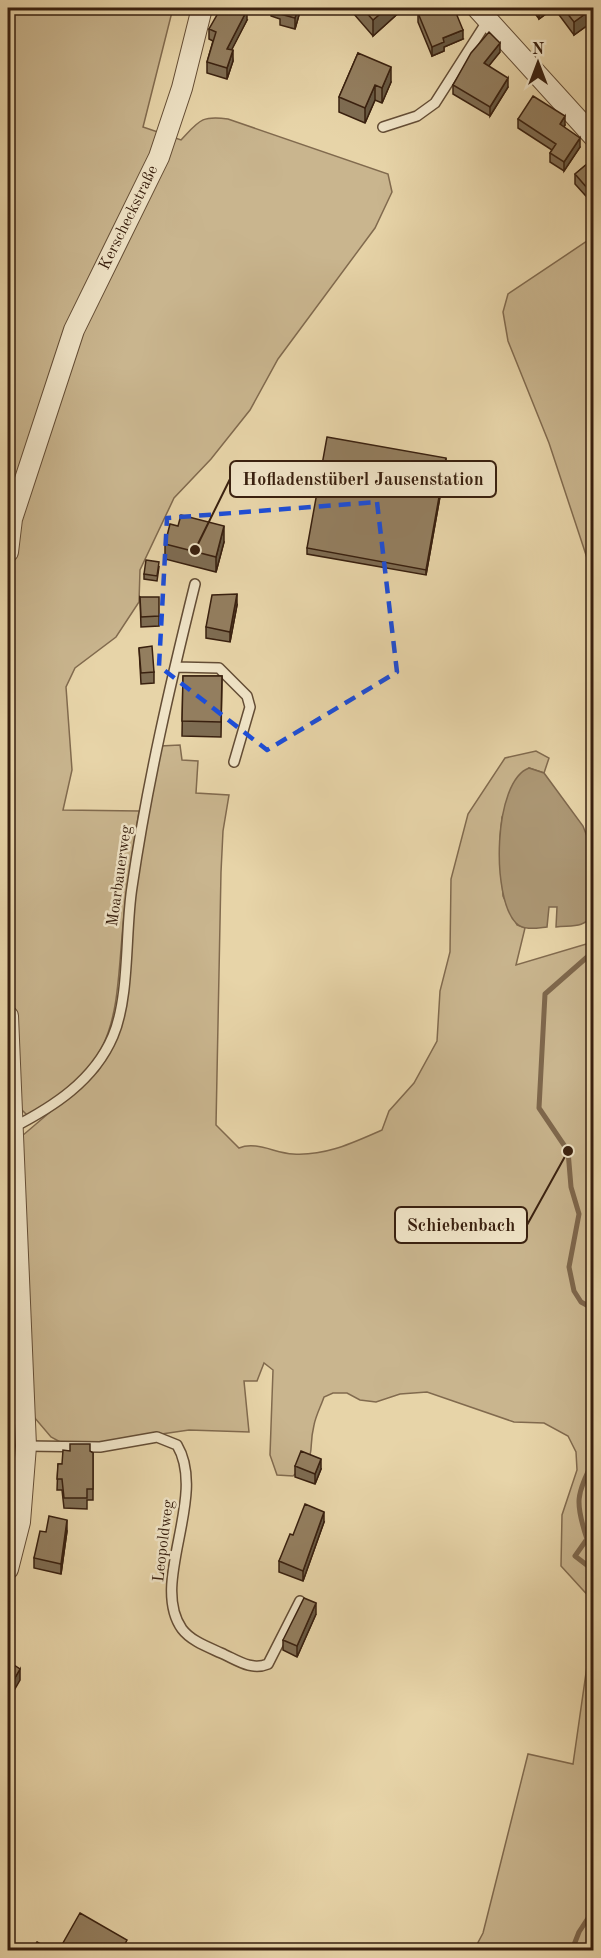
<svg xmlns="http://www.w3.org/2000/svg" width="601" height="1958" font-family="'Old Standard TT',serif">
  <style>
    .green { fill: #c9b58e; stroke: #816a4e; stroke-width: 1.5 }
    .water { fill: #ac9774; stroke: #7e674c; stroke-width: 1.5 }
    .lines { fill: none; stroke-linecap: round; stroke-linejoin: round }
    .stream { stroke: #7e674c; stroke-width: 5 }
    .lane-casing { stroke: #644d35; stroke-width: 12 }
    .street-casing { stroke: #644d35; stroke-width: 22 }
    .lane { stroke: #efe3c6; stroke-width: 9 }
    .street { stroke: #efe3c6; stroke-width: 20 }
    .wall { fill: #7e6c52; stroke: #39200f; stroke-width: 1.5 }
    .shaded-wall { fill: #675842; stroke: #39200f; stroke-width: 1.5 }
    .building { fill: #937e5f; stroke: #39200f; stroke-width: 1.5 }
    .marked { fill: none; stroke: #1d4ed8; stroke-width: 4.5; stroke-dasharray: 12 8; stroke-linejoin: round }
    .labels { text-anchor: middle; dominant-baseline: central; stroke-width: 5; stroke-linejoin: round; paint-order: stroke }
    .street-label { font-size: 16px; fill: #39200f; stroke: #efe3c6 }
    .leader { fill: none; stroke: #39200f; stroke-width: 2 }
    .callout-dot { fill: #39200f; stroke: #efe3c6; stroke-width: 2 }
    .callout { fill: #efe3c6; stroke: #39200f; stroke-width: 2 }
    .callout-label { font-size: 18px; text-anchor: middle; font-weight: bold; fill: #39200f }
  </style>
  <rect width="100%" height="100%" fill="#e7d4a8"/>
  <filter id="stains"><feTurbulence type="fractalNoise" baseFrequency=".00333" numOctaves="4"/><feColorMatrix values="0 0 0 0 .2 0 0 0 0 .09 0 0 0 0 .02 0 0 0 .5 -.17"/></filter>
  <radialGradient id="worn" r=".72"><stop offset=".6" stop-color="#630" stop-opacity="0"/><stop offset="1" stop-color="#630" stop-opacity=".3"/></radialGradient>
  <!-- green -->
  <path class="green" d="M 8,8 L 173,8 L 143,127 L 181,140 C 199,121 201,115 228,119 L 388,174 L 392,192 L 375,228 L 278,359 L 250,410 L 211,459 L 174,498 L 140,570 L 139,602 L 116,637 L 75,668 L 66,687 L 72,770 L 63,810 L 139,811 C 134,846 127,880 124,915 C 114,1011 125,1063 27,1115 L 19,1107 L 14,1052 L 11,886 L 8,885 Z
    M 593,237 L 593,576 L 549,443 L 508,341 L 503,312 L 508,294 Z
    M 180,745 L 182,760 L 198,761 L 196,793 L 229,795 L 223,831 L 221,872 L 216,1125 L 239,1148 C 256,1141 275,1153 293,1154 C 326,1156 352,1143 382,1130 L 389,1111 L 414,1083 L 437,1041 L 440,991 L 450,952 L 451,879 L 468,814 L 505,758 L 536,751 L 549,758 L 544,773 L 529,768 L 502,817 L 500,837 L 503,896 L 517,925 L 525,928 L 516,965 L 593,942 L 593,1601 L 561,1566 L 562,1515 L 577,1470 L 576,1452 L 568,1436 L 544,1423 L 514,1422 L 427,1392 L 400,1394 L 376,1402 L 360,1400 L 347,1393 L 333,1393 L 324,1397 C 321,1406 316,1415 314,1425 C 307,1454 319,1453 293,1476 L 277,1475 L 270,1455 L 273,1370 L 264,1363 L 257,1381 L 244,1381 L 249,1432 L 189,1430 L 100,1443 L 62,1443 L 51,1437 L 34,1417 L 22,1136 L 98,1071 L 118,1036 L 135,889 L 160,746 Z
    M 593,1624 L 593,1950 L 474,1950 L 483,1933 L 528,1754 L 573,1764 Z"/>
  <!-- water -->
  <path class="water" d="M 529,768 L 544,773 L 583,826 L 593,852 L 593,914 C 584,929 571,925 556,927 L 557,907 L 549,907 L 547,927 C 537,928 524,931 516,923 C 491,898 493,781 529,768 Z"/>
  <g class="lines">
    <!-- stream -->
    <path class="stream" d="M 594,951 L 545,994 L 539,1108 L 568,1151 L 571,1187 L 579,1214 L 569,1267 L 574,1291 L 581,1302 L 594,1309
      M 594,1332 L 594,1342
      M 594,1459 C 577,1495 574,1500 587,1539 L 575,1556 L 588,1566 L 594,1580
      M 572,1950 L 579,1932 L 594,1909"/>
    <!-- lane casing -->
    <g class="lane-casing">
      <path id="lane" d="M 383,127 L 417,116 L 435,103 L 488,20
        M 175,667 L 219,668 L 247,696 L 250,707 L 234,762
        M 12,1128 C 53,1107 94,1081 113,1036 C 130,996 125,931 132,887 C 147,784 170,685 195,584
        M 26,1446 L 100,1447 L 157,1437 L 177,1445 C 208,1497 149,1583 182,1629 C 191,1641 208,1647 221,1653 C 237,1660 251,1671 268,1664 L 300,1601"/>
    </g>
    <!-- street casing -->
    <g class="street-casing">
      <g id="street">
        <path d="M 477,8 L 594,137"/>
        <path id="s1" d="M 8,552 L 12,519 L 74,330 L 159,157 L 182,88 L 202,8"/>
        <path d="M 8,1016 L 26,1446 L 20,1522 L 8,1569"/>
      </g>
    </g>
    <!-- lane -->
    <use href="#lane" class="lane"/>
    <!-- street -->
    <use href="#street" class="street"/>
  </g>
  <!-- wall -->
  <path class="wall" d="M 271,8 L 301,8 L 295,29 L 280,25 L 280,19 L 271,16 Z
    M 353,8 L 404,8 L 373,36 L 353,13 Z
    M 531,8 L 591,8 L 592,22 L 574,35 L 554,8 L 539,19 Z
    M 418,13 L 463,39 L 444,47 L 444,51 L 432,56 L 418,22 Z
    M 247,20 L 231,50 L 233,61 L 227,79 L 207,73 L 207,62 L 213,41 L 209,39 L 209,29 Z
    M 500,52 L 488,66 L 508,87 L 490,116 L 453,94 L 453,85 Z
    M 358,53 L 391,82 L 382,103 L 375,100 L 365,123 L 339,112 L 339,97 Z
    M 518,119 L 565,125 L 564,127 L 580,147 L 564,171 L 550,162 L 550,153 L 552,150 L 518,128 Z
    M 594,158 L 594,205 L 575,184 L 575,174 Z
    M 446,463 L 426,575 L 307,554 L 307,548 Z
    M 224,542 L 216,572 L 165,559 L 165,544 Z
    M 159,567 L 157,581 L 144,579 L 144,574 Z
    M 140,597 L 159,616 L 159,626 L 141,627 Z
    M 237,605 L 230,642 L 206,638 L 206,627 Z
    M 139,648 L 154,672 L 154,683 L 141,684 Z
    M 183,676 L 222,676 L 221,737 L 182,736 Z
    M 90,1451 L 93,1453 L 93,1500 L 87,1500 L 87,1509 L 64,1508 L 62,1490 L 57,1490 L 58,1464 L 62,1464 Z
    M 295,1466 L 321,1469 L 315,1484 L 295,1477 Z
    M 324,1522 L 303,1581 L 279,1572 L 279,1561 L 293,1535 Z
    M 67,1531 L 61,1574 L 34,1568 L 34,1558 L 46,1532 Z
    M 316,1614 L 297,1657 L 283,1650 L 283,1640 Z"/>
  <!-- shaded-wall -->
  <path class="shaded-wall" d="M 298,8 L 301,8 L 295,29 L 295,18 Z
    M 387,8 L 404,8 L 373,36 L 373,20 Z
    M 539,8 L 554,8 L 539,19 Z
    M 592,9 L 592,22 L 574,35 L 574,22 Z
    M 247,10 L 247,20 L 227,59 L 227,49 Z
    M 463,30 L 463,39 L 444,47 L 444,51 L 432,56 L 432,47 L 443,38 Z
    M 500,43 L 500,52 L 484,72 L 484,63 Z
    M 233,50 L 233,61 L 227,79 L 227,68 Z
    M 391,67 L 391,82 L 382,103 L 382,88 Z
    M 508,78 L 508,87 L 490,116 L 490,107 Z
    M 375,85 L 375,100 L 365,123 L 365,108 Z
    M 565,116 L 565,125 L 560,133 L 560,124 Z
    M 580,138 L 580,147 L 564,171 L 564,162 Z
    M 446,458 L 446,463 L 426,575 L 426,570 Z
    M 224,526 L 224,542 L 216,572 L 216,557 Z
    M 237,594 L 237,605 L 230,642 L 230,632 Z
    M 321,1459 L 321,1469 L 315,1484 L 315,1474 Z
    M 324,1512 L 324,1522 L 303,1581 L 303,1571 Z
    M 67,1520 L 67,1531 L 61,1574 L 61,1564 Z
    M 316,1603 L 316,1614 L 297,1657 L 297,1646 Z
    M 20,1669 L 20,1680 L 8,1701 L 8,1690 Z"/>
  <!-- building -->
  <path class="building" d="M 221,8 L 242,8 L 247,10 L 227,49 L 233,50 L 227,68 L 207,62 L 216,32 L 209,29 Z
    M 276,8 L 298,8 L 295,18 L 280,14 L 282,9 Z
    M 362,8 L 387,8 L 373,20 Z
    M 424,8 L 454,8 L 463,30 L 443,38 L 444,42 L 432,47 L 418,13 Z
    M 563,8 L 591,8 L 592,9 L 574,22 Z
    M 489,32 L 500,43 L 484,63 L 508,78 L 490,107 L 453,85 L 471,53 Z
    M 358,53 L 391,67 L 382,88 L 375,85 L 365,108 L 339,97 Z
    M 533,96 L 565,116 L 560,124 L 580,138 L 564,162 L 550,153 L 556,144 L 518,119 Z
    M 594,158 L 594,196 L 575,174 Z
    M 327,437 L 446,458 L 426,570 L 307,548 Z
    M 181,515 L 224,526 L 216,557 L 165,544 L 170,524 L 178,526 Z
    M 146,560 L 159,562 L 157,576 L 144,574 Z
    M 237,594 L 230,632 L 206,627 L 212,595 Z
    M 140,597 L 159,597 L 159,616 L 141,617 Z
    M 152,646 L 154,672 L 141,673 L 139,648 Z
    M 183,676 L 222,676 L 221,722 L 182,721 Z
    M 70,1444 L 90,1444 L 90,1451 L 93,1453 L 93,1489 L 87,1489 L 87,1498 L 64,1498 L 62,1479 L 57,1479 L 58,1464 L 62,1464 L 63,1450 L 70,1451 Z
    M 301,1451 L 321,1459 L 315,1474 L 295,1466 Z
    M 305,1504 L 324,1512 L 303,1571 L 279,1561 L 290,1534 L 293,1535 Z
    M 49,1516 L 67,1520 L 61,1564 L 34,1558 L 40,1531 L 46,1532 Z
    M 304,1598 L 316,1603 L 297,1646 L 283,1640 Z
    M 8,1661 L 20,1669 L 8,1690 Z
    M 80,1913 L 127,1940 L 125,1944 L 128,1946 L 126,1950 L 59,1950 Z
    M 37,1942 L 51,1950 L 32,1950 Z"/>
  <!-- marked area -->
  <path class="marked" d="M 377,502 L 397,672 L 267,750 L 159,666 L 167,518 Z"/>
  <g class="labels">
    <!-- street labels -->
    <g class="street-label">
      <text stroke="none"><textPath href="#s1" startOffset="357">Kerscheckstraße</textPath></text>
      <text transform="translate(120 876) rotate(-82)">Moarbauerweg</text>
      <text transform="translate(164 1541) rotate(-83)">Leopoldweg</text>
    </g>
  </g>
  <!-- callouts -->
  <path class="leader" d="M195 550L230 479M568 1151L527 1225"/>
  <g class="callout-dot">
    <circle cx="195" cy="550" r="6"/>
    <circle cx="568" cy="1151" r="6"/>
  </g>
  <g class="callout">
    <rect x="230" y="461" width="266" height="36" rx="6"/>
    <rect x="395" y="1207" width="132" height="36" rx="6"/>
  </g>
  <g class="callout-label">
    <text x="363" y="485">Hofladenstüberl Jausenstation</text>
    <text x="461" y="1231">Schiebenbach</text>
  </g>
  <!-- margin -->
  <rect width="601" height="1958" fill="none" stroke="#e7d4a8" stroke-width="30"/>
  <rect x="9" y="9" width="583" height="1940" fill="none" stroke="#39200f" stroke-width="3"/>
  <rect x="15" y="15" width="571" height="1928" fill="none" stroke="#39200f" stroke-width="1.5"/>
  <!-- north arrow -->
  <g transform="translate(538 63)" stroke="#efe3c6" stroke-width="4.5" paint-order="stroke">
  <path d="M0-4.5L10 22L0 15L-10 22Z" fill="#39200f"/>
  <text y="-9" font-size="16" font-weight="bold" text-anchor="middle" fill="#39200f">N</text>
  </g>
  <rect width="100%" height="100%" filter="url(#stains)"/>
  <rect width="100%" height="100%" fill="url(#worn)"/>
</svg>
